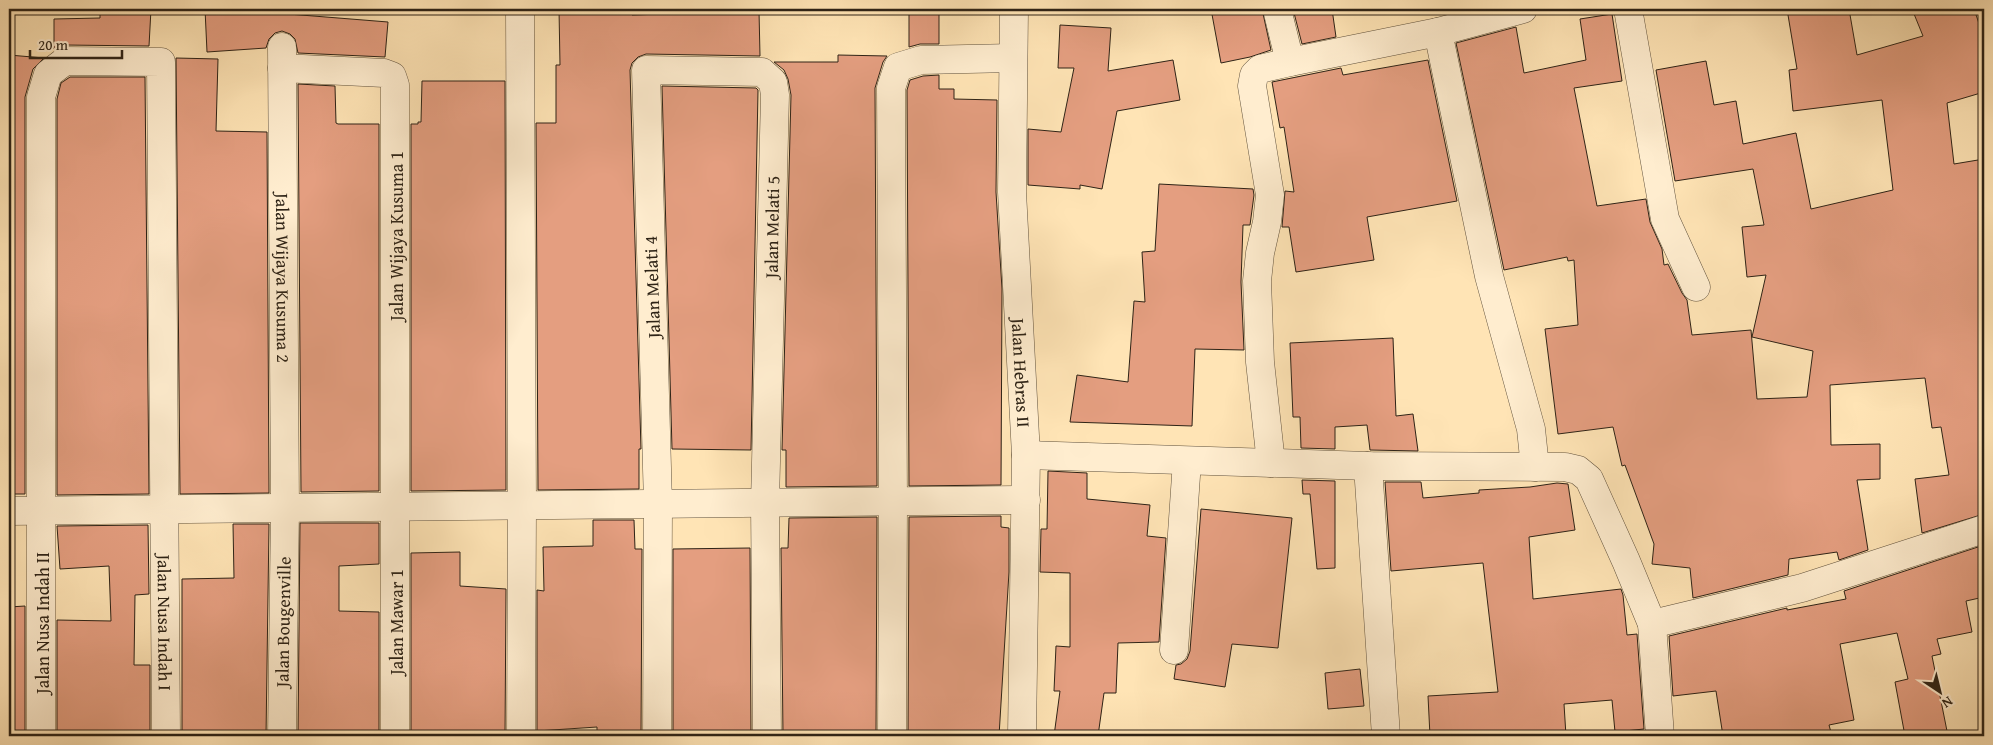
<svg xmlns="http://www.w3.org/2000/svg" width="1993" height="745" font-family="'Gentium Book Plus',serif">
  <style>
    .building { fill: #e49e80; stroke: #2e2316 }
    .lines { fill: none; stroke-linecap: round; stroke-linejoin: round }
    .minor-casing { stroke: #62533e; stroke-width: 29 }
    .minor { stroke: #ffedcf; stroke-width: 28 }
    .labels { text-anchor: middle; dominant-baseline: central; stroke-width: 4; stroke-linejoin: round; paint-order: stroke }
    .street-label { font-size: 18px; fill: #2e2316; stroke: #ffedcf }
  </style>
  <rect width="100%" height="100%" fill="#ffe4b5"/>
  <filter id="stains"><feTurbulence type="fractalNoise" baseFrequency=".004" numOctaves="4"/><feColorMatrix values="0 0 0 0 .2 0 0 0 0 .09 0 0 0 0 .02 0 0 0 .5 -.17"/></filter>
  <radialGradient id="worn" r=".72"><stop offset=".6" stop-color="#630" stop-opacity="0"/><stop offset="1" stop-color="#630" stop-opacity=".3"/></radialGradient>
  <!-- building -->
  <path class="building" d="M 100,9 L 151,9 L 149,46 L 65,45 L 54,49 L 54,19 L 100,18 Z
    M 205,9 L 276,9 L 276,13 L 388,22 L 385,57 L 298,53 L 295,39 L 290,34 L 282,31 L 275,33 L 269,39 L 266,48 L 207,52 Z
    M 559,9 L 632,9 L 632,15 L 759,11 L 760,56 L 646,54 L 638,57 L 632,63 L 630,70 L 641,449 L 639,449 L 639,489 L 538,490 L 536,123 L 556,123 L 556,65 L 560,65 Z
    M 909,9 L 939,9 L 939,44 L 920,44 L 909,47 Z
    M 1211,9 L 1262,9 L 1271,50 L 1250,57 L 1221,63 Z
    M 1293,9 L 1332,9 L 1336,37 L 1302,44 Z
    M 1444,9 L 1464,9 L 1444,14 Z
    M 1787,9 L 1849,9 L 1857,55 L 1923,36 L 1912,9 L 1974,9 L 1984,38 L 1984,92 L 1947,103 L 1954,164 L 1984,159 L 1984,514 L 1922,533 L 1915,479 L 1949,475 L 1941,427 L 1932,428 L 1925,378 L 1830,385 L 1831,445 L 1880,444 L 1880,479 L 1857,480 L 1868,550 L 1839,560 L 1837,552 L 1789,559 L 1788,575 L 1693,598 L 1690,568 L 1652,564 L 1654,544 L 1625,465 L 1622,466 L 1613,427 L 1558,434 L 1545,329 L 1578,325 L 1574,260 L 1568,261 L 1567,257 L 1504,270 L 1456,43 L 1516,27 L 1524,73 L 1586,60 L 1580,19 L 1612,14 L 1622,81 L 1574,88 L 1597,206 L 1646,199 L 1650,222 L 1662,249 L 1664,265 L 1668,264 L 1682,293 L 1687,300 L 1692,335 L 1751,330 L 1757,399 L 1807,397 L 1813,351 L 1752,337 L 1766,275 L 1747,277 L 1742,227 L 1764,225 L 1753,169 L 1675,181 L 1656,70 L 1706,61 L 1714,105 L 1736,101 L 1743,144 L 1796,133 L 1811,209 L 1893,190 L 1882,100 L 1793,111 L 1789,70 L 1797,69 Z
    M 1060,25 L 1111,28 L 1108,71 L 1173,60 L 1180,100 L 1117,111 L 1102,189 L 1080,185 L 1080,189 L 1028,185 L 1028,129 L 1061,132 L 1074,68 L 1058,68 Z
    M 9,55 L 44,58 L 33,69 L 25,97 L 25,494 L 9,494 Z
    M 838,55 L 887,56 L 883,62 L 875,88 L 877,486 L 786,487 L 786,450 L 782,450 L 791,95 L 788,79 L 784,70 L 774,62 L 838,62 Z
    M 176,58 L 218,59 L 216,131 L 267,132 L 269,493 L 180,494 Z
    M 1428,60 L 1457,201 L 1367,217 L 1374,260 L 1296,272 L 1289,227 L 1282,227 L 1285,191 L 1294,192 L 1284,127 L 1280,128 L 1272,82 L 1341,68 L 1343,75 Z
    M 939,75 L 939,89 L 954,89 L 954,99 L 997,100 L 996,192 L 1002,289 L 1001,485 L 909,486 L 907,90 L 910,80 L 923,76 Z
    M 70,77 L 145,77 L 149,494 L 57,495 L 57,99 L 61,83 Z
    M 422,81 L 505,81 L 506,490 L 411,491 L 411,124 L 418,124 L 418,122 L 421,122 Z
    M 298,84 L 335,86 L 336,123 L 338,124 L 379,124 L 379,491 L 301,492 Z
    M 662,86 L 756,88 L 758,90 L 751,450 L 672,449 Z
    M 1159,184 L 1253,189 L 1254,195 L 1250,225 L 1243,225 L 1241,282 L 1244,350 L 1195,349 L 1192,426 L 1070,422 L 1077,375 L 1128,382 L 1134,301 L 1145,302 L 1142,252 L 1155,251 Z
    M 1393,338 L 1396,416 L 1413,414 L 1418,451 L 1370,450 L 1367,425 L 1335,427 L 1335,449 L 1301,448 L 1300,417 L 1293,417 L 1290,343 Z
    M 1048,471 L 1087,473 L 1087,499 L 1150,505 L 1147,536 L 1166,538 L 1159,642 L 1118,643 L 1116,693 L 1104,693 L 1098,736 L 1054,736 L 1060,691 L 1054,691 L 1056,646 L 1070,647 L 1070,573 L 1040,572 L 1041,529 L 1047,529 Z
    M 1302,480 L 1335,481 L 1335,568 L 1317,569 L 1310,494 L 1303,494 Z
    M 1385,482 L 1421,482 L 1423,498 L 1479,493 L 1479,490 L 1530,487 L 1557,483 L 1568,484 L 1575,530 L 1529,537 L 1533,599 L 1621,589 L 1623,595 L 1627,635 L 1637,634 L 1644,729 L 1615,732 L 1612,700 L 1564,704 L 1566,736 L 1430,736 L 1428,696 L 1498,692 L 1483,563 L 1391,571 Z
    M 1201,509 L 1292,518 L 1278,648 L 1232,644 L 1225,687 L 1174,679 L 1176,665 L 1181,664 L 1187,659 L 1190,651 Z
    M 1001,516 L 1001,527 L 1009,528 L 1009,572 L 999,736 L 908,736 L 909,517 Z
    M 877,517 L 876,736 L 783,736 L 781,548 L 788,548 L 789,518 Z
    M 593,520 L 634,520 L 635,549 L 642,549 L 641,736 L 597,736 L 597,727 L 537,731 L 537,590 L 544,591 L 543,547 L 593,546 Z
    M 300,523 L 379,523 L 379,564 L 339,566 L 339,611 L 379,612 L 379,736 L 298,736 Z
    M 233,524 L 269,524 L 266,736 L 182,736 L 182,579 L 234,578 Z
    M 148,525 L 149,594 L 135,595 L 134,665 L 150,665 L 150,736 L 57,736 L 57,620 L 111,621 L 109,566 L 60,569 L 57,526 Z
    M 1984,545 L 1984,597 L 1966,601 L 1972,632 L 1937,639 L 1941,654 L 1932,656 L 1948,736 L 1905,736 L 1895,682 L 1908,679 L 1897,633 L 1840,644 L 1854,720 L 1829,725 L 1832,736 L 1723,736 L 1716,691 L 1673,696 L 1669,636 L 1787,608 L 1787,610 L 1846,599 L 1844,591 Z
    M 750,548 L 751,736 L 673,736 L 673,549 Z
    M 460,552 L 460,586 L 506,589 L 505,736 L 411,736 L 411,553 Z
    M 25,606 L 25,736 L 9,736 L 9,607 Z
    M 1360,669 L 1364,706 L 1328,709 L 1325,673 Z"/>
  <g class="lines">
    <!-- minor casing -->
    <g class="minor-casing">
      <g id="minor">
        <path d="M 520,9 L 522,506 L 521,736"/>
        <path id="s1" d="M 1014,9 L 1012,192 L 1026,455 L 1022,736"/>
        <path d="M 1277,9 L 1290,62"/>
        <path d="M 1628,9 L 1665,219 L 1696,287"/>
        <path d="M 1438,32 L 1489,276 L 1531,429 L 1535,467"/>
        <path id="s2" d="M 282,47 L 285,508 L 282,736"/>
        <path d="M 282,68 L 384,73 L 392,76 L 395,85 L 395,736"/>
        <path d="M 1026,455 L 1368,466 L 1565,467 L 1578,470 L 1589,479 L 1626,561 L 1652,624 L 1660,736"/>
        <path d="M 1271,463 L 1260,362 L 1257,281 L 1260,253 L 1267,222 L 1270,195 L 1252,86 L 1254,75 L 1260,69 L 1290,62 L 1438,32 L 1523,9"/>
        <path d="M 1368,466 L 1386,736"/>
        <path d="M 9,511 L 1026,500"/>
        <path d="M 1652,624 L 1802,588 L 1984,529"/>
        <path d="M 1174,650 L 1187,461"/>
        <path id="s3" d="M 41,736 L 41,97 L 48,74 L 65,61 L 161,62 L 166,736"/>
        <path d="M 657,736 L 658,504 L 646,70 L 762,72 L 773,82 L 775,95 L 765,503 L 767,736"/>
        <path d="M 892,736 L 893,502 L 891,88 L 898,67 L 921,60 L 1013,58"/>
      </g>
    </g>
    <!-- minor -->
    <use href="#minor" class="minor"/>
  </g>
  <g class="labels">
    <!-- street labels -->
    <g class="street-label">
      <text transform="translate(772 227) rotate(-89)">Jalan Melati 5</text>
      <text transform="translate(396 236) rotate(-90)">Jalan Wijaya Kusuma 1</text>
      <text stroke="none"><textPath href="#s2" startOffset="231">Jalan Wijaya Kusuma 2</textPath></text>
      <text transform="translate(652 287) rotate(-92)">Jalan Melati 4</text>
      <text stroke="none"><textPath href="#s1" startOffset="364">Jalan Hebras II</textPath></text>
      <text transform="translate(283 622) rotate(-89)">Jalan Bougenville</text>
      <text transform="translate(396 622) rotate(-90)">Jalan Mawar 1</text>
      <text transform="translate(42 623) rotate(-90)">Jalan Nusa Indah II</text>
      <text stroke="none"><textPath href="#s3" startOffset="1341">Jalan Nusa Indah I</textPath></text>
    </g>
  </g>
  <!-- margin -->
  <rect width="1993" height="745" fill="none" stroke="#ffe4b5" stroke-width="30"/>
  <rect x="10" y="10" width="1973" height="725" fill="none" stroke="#2e2316" stroke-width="2.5"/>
  <rect x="15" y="15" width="1963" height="715" fill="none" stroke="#2e2316"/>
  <!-- north arrow -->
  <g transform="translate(1940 692) rotate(145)" stroke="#ffedcf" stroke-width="4" paint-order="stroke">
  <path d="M0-4L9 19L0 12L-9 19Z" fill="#2e2316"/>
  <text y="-8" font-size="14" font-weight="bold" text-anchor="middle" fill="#2e2316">N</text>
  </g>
  <!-- scale -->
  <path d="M30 50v8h92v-8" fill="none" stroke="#2e2316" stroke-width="2.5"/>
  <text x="38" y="50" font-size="15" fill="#2e2316" stroke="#ffedcf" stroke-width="4" paint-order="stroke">20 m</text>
  <rect width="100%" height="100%" filter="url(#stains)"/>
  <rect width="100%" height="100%" fill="url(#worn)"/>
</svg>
